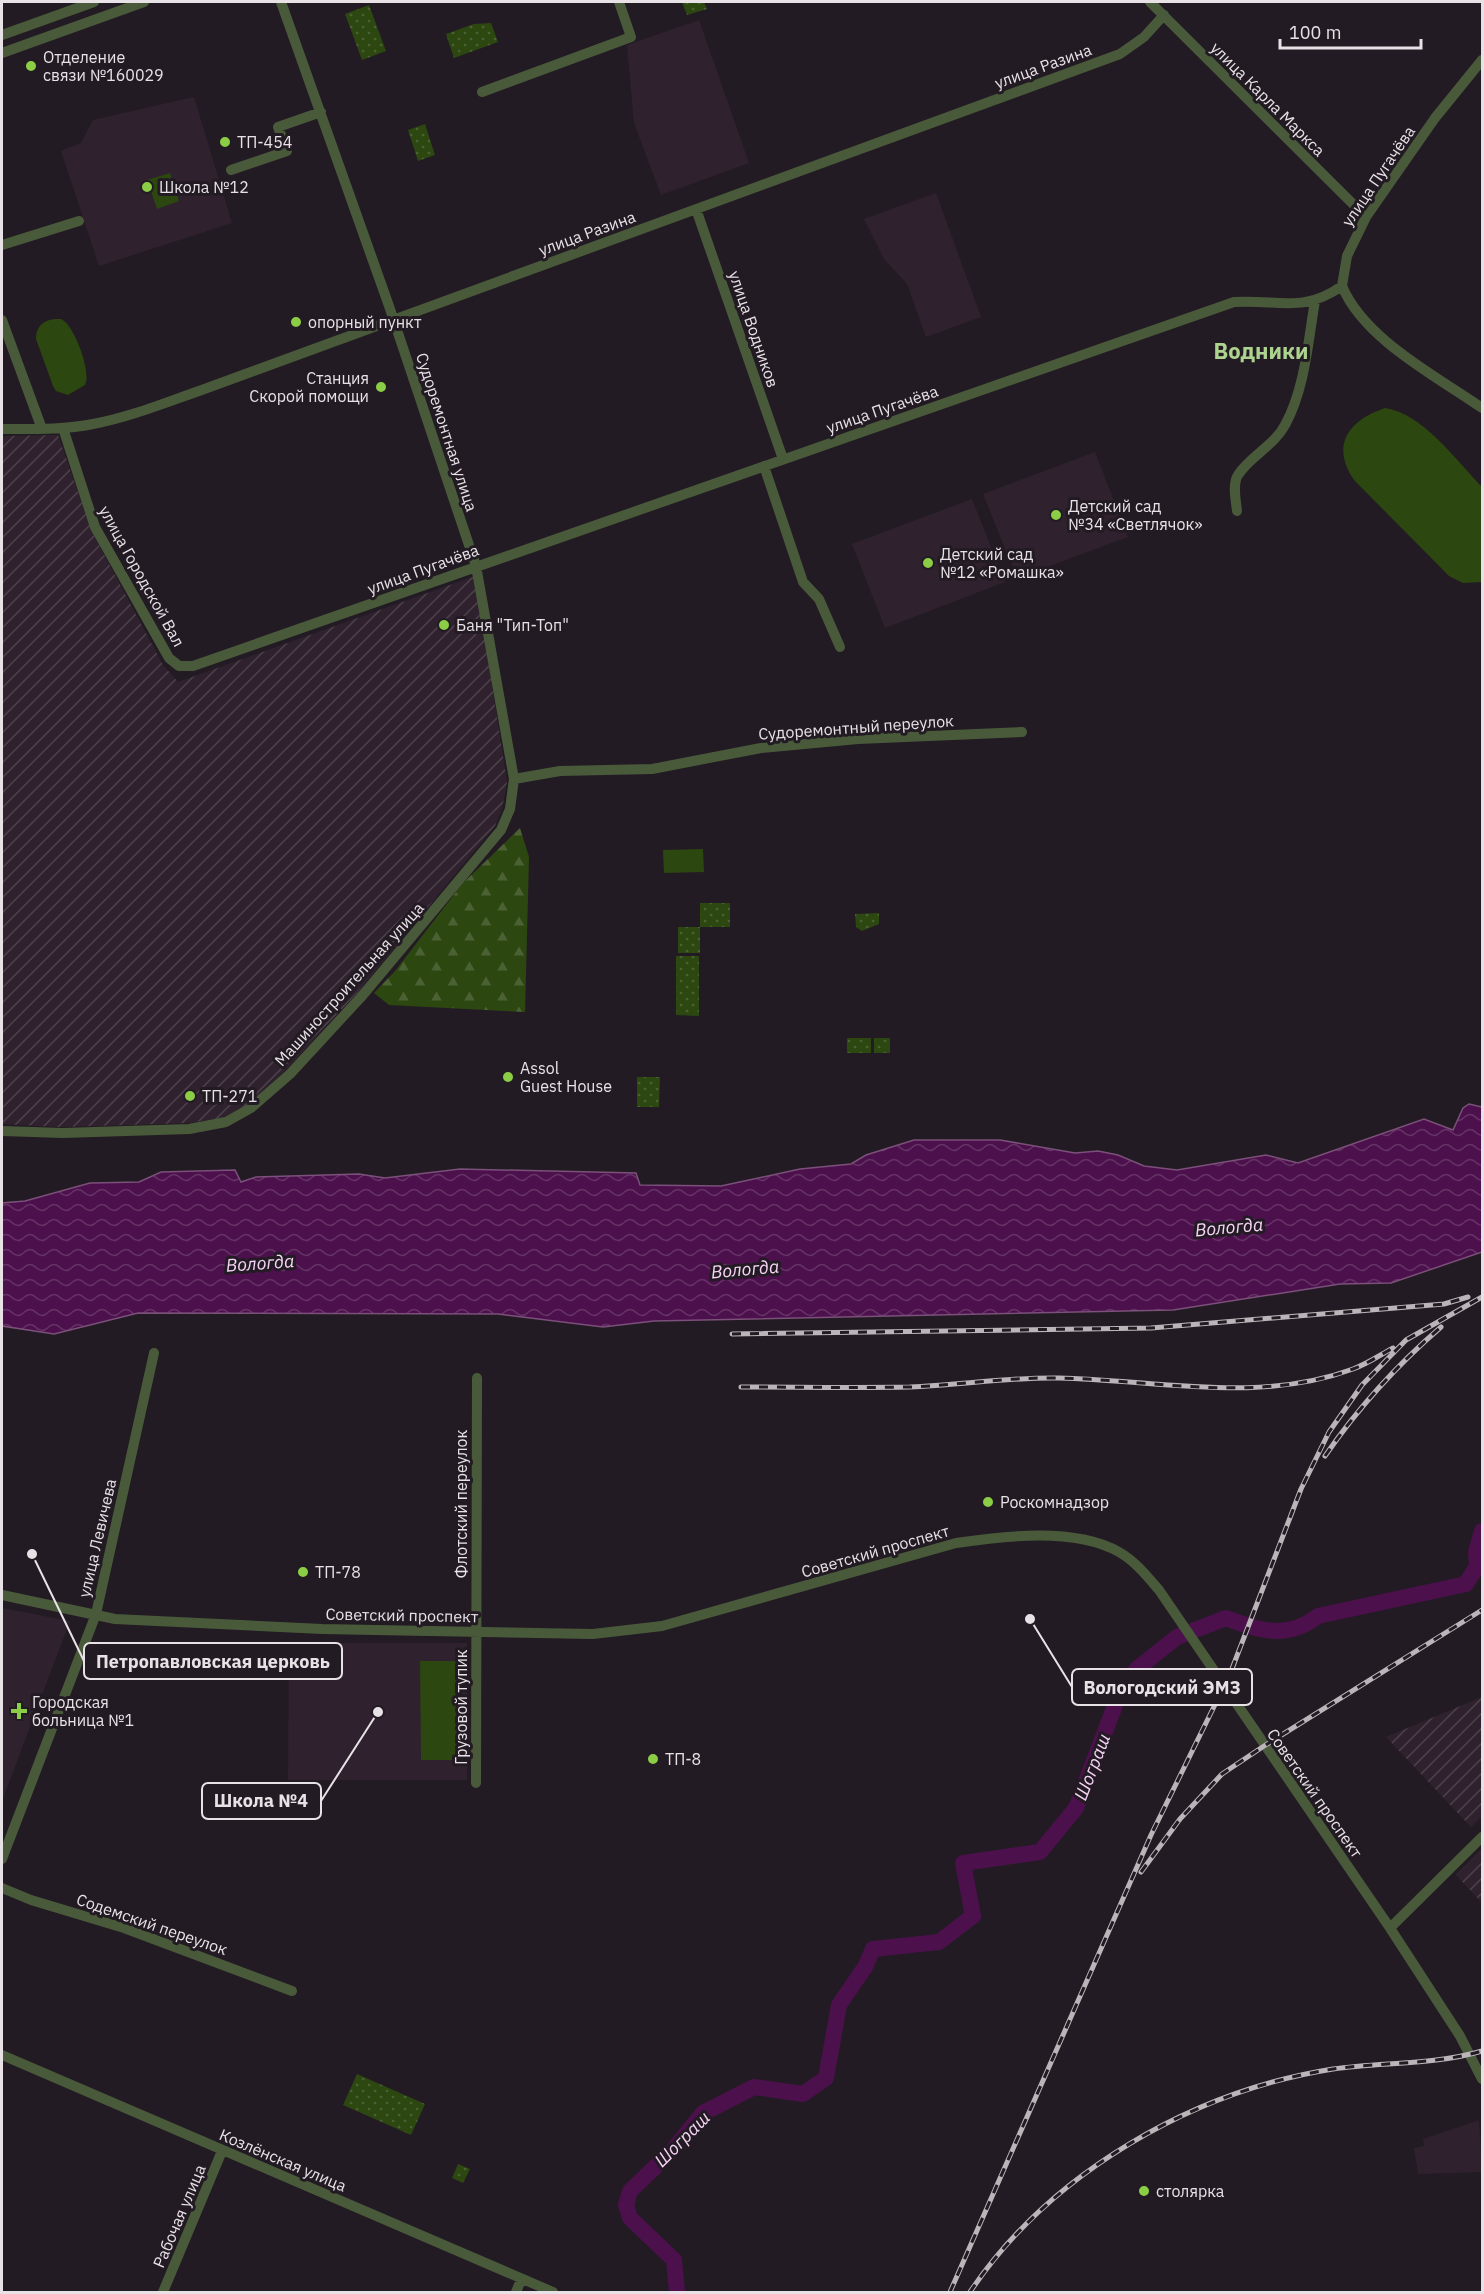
<svg xmlns="http://www.w3.org/2000/svg" width="1484" height="2294" font-family="'IBM Plex Sans',sans-serif">
  <style>
    .built { fill: #2f222e }
    .industrial { fill: url(#industrial-furrows) }
    .forest { fill: url(#forest-firs) }
    .park { fill: url(#park-dots) }
    .garden { fill: #2c4710 }
    .water { fill: url(#water-waves); stroke: #7b507a; stroke-width: 1.5 }
    .lines { fill: none; stroke-linecap: round; stroke-linejoin: round }
    .river { stroke: #4c114c; stroke-width: 16 }
    .minor { stroke: #495a3b; stroke-width: 10 }
    .rail-casing { stroke: #bbb5ba; stroke-width: 5 }
    .rail { stroke: #231b23; stroke-width: 3; stroke-dasharray: 9; stroke-linecap: butt }
    .poi-dot { fill: #8bce46; stroke: #231b23; stroke-width: 2 }
    .labels { text-anchor: middle; dominant-baseline: central; stroke-width: 6; stroke-linejoin: round; paint-order: stroke }
    .poi-label { font-size: 16px; fill: #e8e2e7; stroke: #231b23; text-anchor: start }
    .street-label { font-size: 16px; fill: #e8e2e7; stroke: #231b23 }
    .water-label { font-size: 18px; font-style: italic; fill: #f7d4f6; stroke: #231b23 }
    .district-label { font-size: 22px; font-weight: bold; fill: #add38f; stroke: #231b23 }
    .leader { fill: none; stroke: #e8e2e7; stroke-width: 2 }
    .callout-dot { fill: #e8e2e7; stroke: #231b23; stroke-width: 2 }
    .callout { fill: #231b23; stroke: #e8e2e7; stroke-width: 2 }
    .callout-label { font-size: 18px; text-anchor: middle; font-weight: bold; fill: #e8e2e7 }
  </style>
  <defs>
    <pattern id="industrial-furrows" width="10" height="10" patternUnits="userSpaceOnUse" patternTransform="scale(1.5)"><rect width="10" height="10" fill="#2f222e"/><path d="M-1 1l2-2M0 10L10 0M9 11l2-2" fill="none" stroke="#4d424c"/></pattern>
    <pattern id="forest-firs" width="22" height="20" patternUnits="userSpaceOnUse" patternTransform="scale(1.5)"><rect width="22" height="20" fill="#2c4710"/><path d="M5 1l3.5 6h-7zM16 11l3.5 6h-7z" fill="#4b6133"/></pattern>
    <pattern id="park-dots" width="8" height="8" patternUnits="userSpaceOnUse" patternTransform="scale(1.5)"><rect width="8" height="8" fill="#2c4710"/><path d="M2 2h.1M6 6h.1" fill="none" stroke="#4b6133" stroke-width="1.8" stroke-linecap="round"/></pattern>
    <pattern id="water-waves" width="16" height="10" patternUnits="userSpaceOnUse" patternTransform="scale(1.5)"><rect width="16" height="10" fill="#4c114c"/><path d="M0 5q4-4 8 0t8 0" fill="none" stroke="#636"/></pattern>
  </defs>
  <rect width="100%" height="100%" fill="#231b23"/>
  <!-- built -->
  <path class="built" d="M 699,20 L 749,163 L 661,195 L 634,123 L 627,45 Z
    M 194,97 L 232,223 L 99,266 L 61,151 L 81,143 L 93,120 Z
    M 936,193 L 981,317 L 926,337 L 907,284 L 884,259 L 864,219 Z
    M 1095,452 L 1128,537 L 1017,578 L 983,494 Z
    M 972,499 L 1005,582 L 885,628 L 852,544 Z
    M 2,1608 L 70,1621 L 2,1801 Z
    M 289,1643 L 467,1643 L 467,1780 L 288,1780 Z
    M 1479,2120 L 1482,2172 L 1418,2174 L 1414,2148 L 1424,2146 L 1423,2139 Z"/>
  <!-- industrial -->
  <path class="industrial" d="M 58,435 L 92,532 L 163,665 L 178,682 L 475,576 L 507,782 L 502,809 L 495,826 L 358,992 L 286,1070 L 247,1105 L 224,1118 L 187,1123 L 61,1127 L 2,1124 L 2,436 Z
    M 1482,1697 L 1482,1816 L 1471,1827 L 1386,1737 Z
    M 1482,1849 L 1482,1903 L 1456,1875 Z"/>
  <!-- forest -->
  <path class="forest" d="M 520,828 L 529,857 L 525,1012 L 389,1005 L 374,993 L 395,971 L 463,883 Z"/>
  <!-- park -->
  <path class="park" d="M 682,2 L 704,2 L 707,9 L 687,15 Z
    M 369,5 L 386,51 L 362,60 L 345,14 Z
    M 491,23 L 498,42 L 454,58 L 446,34 L 474,24 Z
    M 425,124 L 435,155 L 418,161 L 408,130 Z
    M 700,903 L 730,903 L 730,927 L 700,927 L 700,953 L 678,953 L 678,927 L 700,927 Z
    M 879,913 L 879,924 L 862,931 L 856,927 L 855,914 Z
    M 676,956 L 699,956 L 699,1016 L 676,1015 Z
    M 847,1038 L 871,1038 L 871,1053 L 847,1053 Z
    M 874,1038 L 890,1038 L 890,1053 L 874,1053 Z
    M 637,1077 L 660,1077 L 659,1107 L 637,1107 Z
    M 357,2074 L 425,2104 L 411,2135 L 343,2105 Z
    M 458,2164 L 470,2169 L 463,2183 L 452,2178 Z"/>
  <!-- garden -->
  <path class="garden" d="M 170,173 L 179,201 L 157,209 L 147,180 Z
    M 61,319 C 74,324 92,373 85,385 L 68,395 L 56,391 L 53,386 L 36,339 C 36,323 48,318 61,319 Z
    M 1385,408 C 1422,413 1456,460 1482,487 L 1482,582 L 1463,583 L 1449,576 L 1354,480 C 1330,445 1349,420 1385,408 Z
    M 703,849 L 704,872 L 664,873 L 663,850 Z
    M 420,1661 L 458,1661 L 459,1760 L 421,1760 Z"/>
  <!-- water -->
  <path class="water" d="M 1469,1104 L 1482,1107 L 1482,1252 L 1391,1283 L 1340,1284 L 1173,1310 L 654,1321 L 603,1327 L 498,1314 L 138,1313 L 54,1334 L 2,1326 L 2,1203 L 25,1201 L 90,1183 L 139,1182 L 161,1172 L 235,1170 L 241,1182 L 256,1177 L 359,1174 L 385,1178 L 460,1169 L 636,1173 L 640,1185 L 721,1186 L 800,1169 L 851,1164 L 866,1155 L 914,1140 L 1000,1140 L 1075,1153 L 1098,1151 L 1118,1155 L 1144,1166 L 1177,1170 L 1266,1155 L 1298,1163 L 1424,1119 L 1453,1130 L 1463,1108 Z"/>
  <g class="lines">
    <!-- river -->
    <path class="river" d="M 677,2292 L 674,2260 L 630,2218 L 626,2205 L 630,2191 L 673,2150 L 703,2113 L 754,2087 L 803,2094 L 826,2078 L 839,2005 L 865,1967 L 873,1949 L 939,1942 L 973,1916 L 963,1863 L 1040,1852 L 1076,1808 L 1122,1687 L 1138,1668 L 1177,1637 L 1226,1618 C 1260,1631 1287,1640 1318,1616 L 1466,1584 L 1477,1566 L 1476,1552 L 1482,1531"/>
    <!-- minor -->
    <path class="minor" d="M 1150,2 L 1366,217
      M 2,35 L 94,2
      M 2,53 L 144,2
      M 482,92 L 631,37 L 619,2
      M 231,170 L 287,151 L 278,127 L 321,112
      M 696,209 L 783,459
      M 2,245 L 79,221
      M 1342,286 C 1364,339 1436,376 1482,408
      M 2,320 L 42,429
      M 63,428 L 95,527 L 169,658 L 179,666 L 193,666 L 1234,302 C 1278,299 1302,314 1342,286 L 1347,256 L 1366,217 L 1435,118 L 1482,60
      M 2,429 C 32,429 63,430 93,424 C 130,417 164,403 199,391 L 1120,54 L 1144,37 L 1164,15
      M 764,466 L 803,582 L 819,599 L 840,647
      M 1237,511 C 1236,501 1232,484 1238,475 C 1250,456 1274,446 1285,425 C 1305,389 1308,341 1315,301
      M 514,779 L 560,771 L 652,769 L 761,748 L 858,739 L 1022,732
      M 2,1131 L 63,1133 L 189,1129 L 226,1122 L 251,1108 L 290,1074 L 362,996 L 501,830 L 510,809 L 514,779 L 476,566 L 389,306 L 281,2
      M 2,1595 L 115,1619 L 322,1629 L 593,1634 L 662,1626 L 956,1543 C 1004,1536 1075,1527 1119,1552 C 1135,1561 1147,1576 1159,1590 L 1390,1928 L 1460,2036 L 1482,2079
      M 476,1783 L 477,1378
      M 2,1859 L 96,1614 L 154,1353
      M 2,1888 L 31,1900 L 124,1928 L 292,1991
      M 1390,1928 L 1482,1837
      M 2,2055 L 553,2292
      M 163,2292 L 222,2151
      M 516,2292 L 521,2280"/>
    <!-- rail casing -->
    <g class="rail-casing">
      <path id="rail" d="M 732,1334 L 1151,1328 L 1444,1304 L 1468,1297
        M 741,1387 C 797,1387 853,1388 910,1387 C 960,1385 1009,1377 1059,1378 C 1157,1380 1258,1404 1353,1369 C 1367,1364 1380,1355 1393,1348
        M 1325,1456 C 1358,1408 1397,1365 1441,1327
        M 1141,1872 L 1180,1819 L 1222,1774 L 1264,1746 L 1482,1610
        M 950,2292 L 1151,1835 L 1230,1674 L 1301,1489 L 1329,1432 L 1362,1385 L 1406,1340 L 1482,1297
        M 970,2292 C 1050,2173 1193,2091 1333,2069 C 1382,2062 1435,2065 1482,2051"/>
    </g>
    <!-- rail -->
    <use href="#rail" class="rail"/>
  </g>
  <!-- markers -->
  <g class="poi-dot">
    <circle cx="31" cy="66" r="6"/>
    <circle cx="225" cy="142" r="6"/>
    <circle cx="147" cy="187" r="6"/>
    <circle cx="296" cy="322" r="6"/>
    <circle cx="381" cy="387" r="6"/>
    <circle cx="1056" cy="515" r="6"/>
    <circle cx="928" cy="563" r="6"/>
    <circle cx="444" cy="625" r="6"/>
    <circle cx="508" cy="1077" r="6"/>
    <circle cx="190" cy="1096" r="6"/>
    <circle cx="988" cy="1502" r="6"/>
    <circle cx="303" cy="1572" r="6"/>
    <path d="M16 1702h6v6h6v6h-6v6h-6v-6h-6v-6h6z"/>
    <circle cx="653" cy="1759" r="6"/>
    <circle cx="1144" cy="2191" r="6"/>
  </g>
  <g class="labels">
    <!-- poi labels -->
    <g class="poi-label">
      <text x="43" y="57">Отделение<tspan x="43" dy="18">связи №160029</tspan></text>
      <text x="237" y="142">ТП-454</text>
      <text x="159" y="187">Школа №12</text>
      <text x="308" y="322">опорный пункт</text>
      <text x="369" y="378" text-anchor="end">Станция<tspan x="369" dy="18">Скорой помощи</tspan></text>
      <text x="1068" y="506">Детский сад<tspan x="1068" dy="18">№34 «Светлячок»</tspan></text>
      <text x="940" y="554">Детский сад<tspan x="940" dy="18">№12 «Ромашка»</tspan></text>
      <text x="456" y="625">Баня "Тип-Топ"</text>
      <text x="520" y="1068">Assol<tspan x="520" dy="18">Guest House</tspan></text>
      <text x="202" y="1096">ТП-271</text>
      <text x="1000" y="1502">Роскомнадзор</text>
      <text x="315" y="1572">ТП-78</text>
      <text x="32" y="1702">Городская<tspan x="32" dy="18">больница №1</tspan></text>
      <text x="665" y="1759">ТП-8</text>
      <text x="1156" y="2191">столярка</text>
    </g>
    <!-- street labels -->
    <g class="street-label">
      <text transform="translate(1043 66) rotate(-20)">улица Разина</text>
      <text transform="translate(1268 99) rotate(45)">улица Карла Маркса</text>
      <text transform="translate(1378 176) rotate(-56)">улица Пугачёва</text>
      <text transform="translate(587 233) rotate(-20)">улица Разина</text>
      <text transform="translate(754 329) rotate(71)">улица Водников</text>
      <text transform="translate(882 409) rotate(-19)">улица Пугачёва</text>
      <text transform="translate(447 432) rotate(72)">Судоремонтная улица</text>
      <text transform="translate(423 569) rotate(-20)">улица Пугачёва</text>
      <text transform="translate(142 576) rotate(61)">улица Городской Вал</text>
      <text transform="translate(856 727) rotate(-4)">Судоремонтный переулок</text>
      <text transform="translate(349 984) rotate(-48)">Машиностроительная улица</text>
      <text transform="translate(461 1504) rotate(-90)">Флотский переулок</text>
      <text transform="translate(97 1538) rotate(-77)">улица Левичева</text>
      <text transform="translate(875 1551) rotate(-16)">Советский проспект</text>
      <text transform="translate(402 1615) rotate(1)">Советский проспект</text>
      <text transform="translate(461 1707) rotate(-90)">Грузовой тупик</text>
      <text transform="translate(1315 1793) rotate(55)">Советский проспект</text>
      <text transform="translate(152 1924) rotate(19)">Содемский переулок</text>
      <text transform="translate(283 2160) rotate(23)">Козлёнская улица</text>
      <text transform="translate(179 2216) rotate(-67)">Рабочая улица</text>
    </g>
    <!-- water labels -->
    <g class="water-label">
      <text transform="translate(1229 1227) rotate(-5)">Вологда</text>
      <text transform="translate(260 1263) rotate(-4)">Вологда</text>
      <text transform="translate(745 1269) rotate(-5)">Вологда</text>
      <text transform="translate(1092 1767) rotate(-69)">Шограш</text>
      <text transform="translate(682 2139) rotate(-45)">Шограш</text>
    </g>
    <!-- district labels -->
    <g class="district-label">
      <text x="1261" y="350">Водники</text>
    </g>
  </g>
  <!-- callouts -->
  <path class="leader" d="M32 1554L84 1661M1030 1619L1072 1687M378 1712L321 1801"/>
  <g class="callout-dot">
    <circle cx="32" cy="1554" r="6"/>
    <circle cx="1030" cy="1619" r="6"/>
    <circle cx="378" cy="1712" r="6"/>
  </g>
  <g class="callout">
    <rect x="84" y="1643" width="258" height="36" rx="6"/>
    <rect x="1072" y="1669" width="180" height="36" rx="6"/>
    <rect x="202" y="1783" width="119" height="36" rx="6"/>
  </g>
  <g class="callout-label">
    <text x="213" y="1668">Петропавловская церковь</text>
    <text x="1162" y="1694">Вологодский ЭМЗ</text>
    <text x="261" y="1807">Школа №4</text>
  </g>
  <!-- border -->
  <rect width="1484" height="2294" fill="none" stroke="#e8e2e7" stroke-width="6"/>
  <!-- scale -->
  <path d="M1280 39v9h141v-9" fill="none" stroke="#e8e2e7" stroke-width="3"/>
  <text x="1289" y="39" font-size="18" fill="#e8e2e7" stroke="#231b23" stroke-width="4.5" paint-order="stroke">100 m</text>
</svg>
